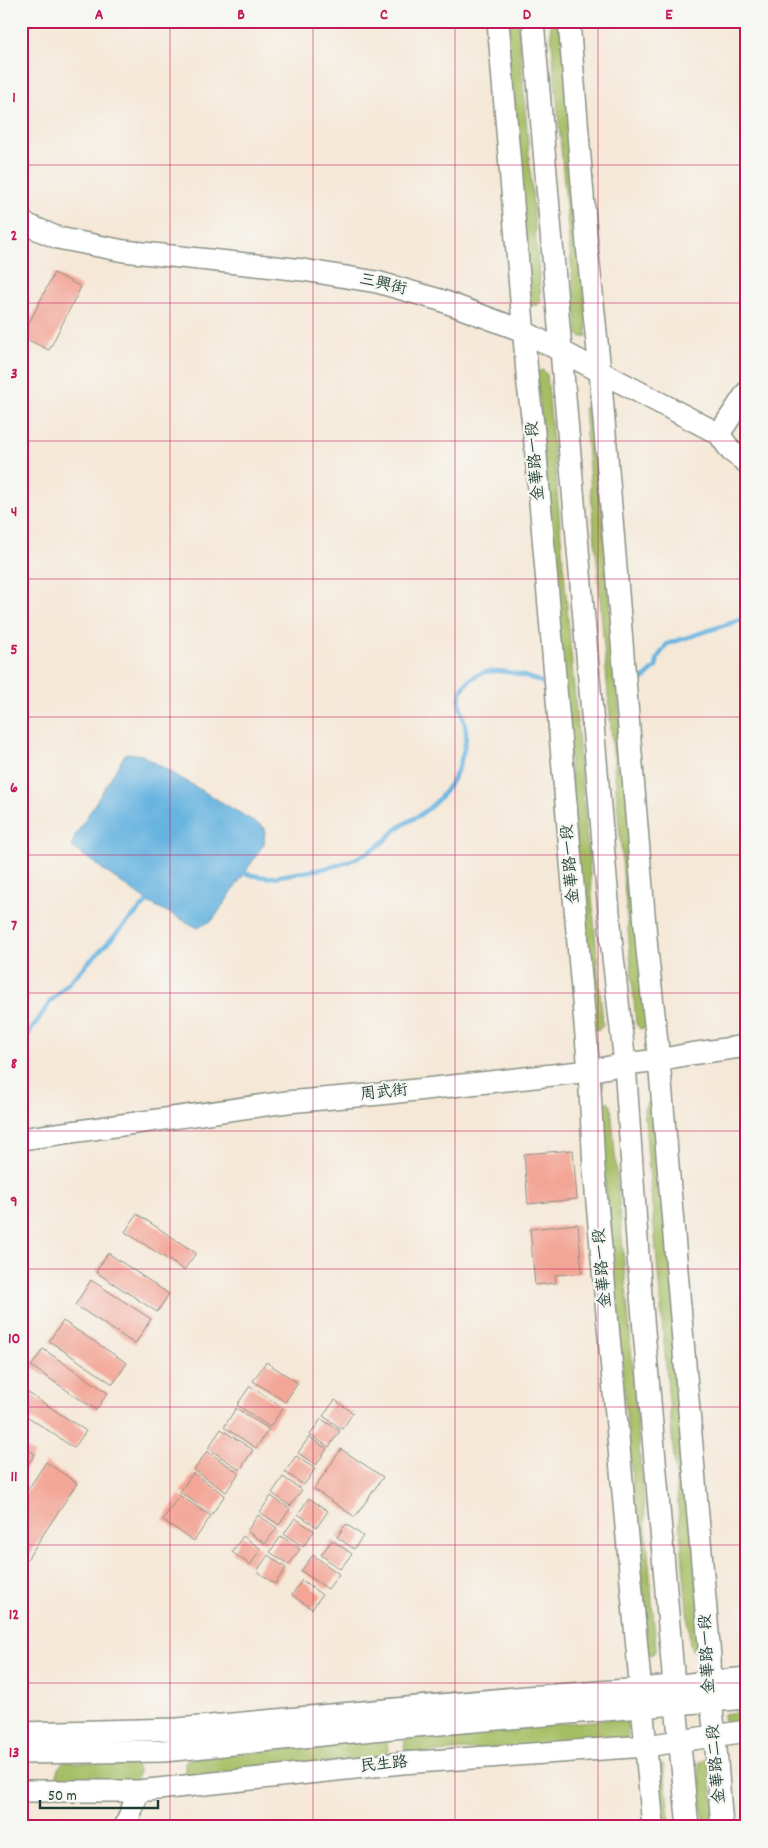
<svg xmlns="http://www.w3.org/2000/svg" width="768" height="1848" font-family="Dekko,'LXGW WenKai TC',sans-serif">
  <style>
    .green { fill: #a6be64; stroke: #627e4c }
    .water { fill: #67b4e0; stroke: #43788a }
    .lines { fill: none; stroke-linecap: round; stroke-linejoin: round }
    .stream { stroke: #67b4e0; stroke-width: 4.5 }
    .building { fill: #f3a596 }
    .minor-casing { stroke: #8a9286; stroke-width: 24 }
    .minor { stroke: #fff; stroke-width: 21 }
    .grid { fill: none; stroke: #c2185b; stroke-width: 1; stroke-opacity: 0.55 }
    .labels { text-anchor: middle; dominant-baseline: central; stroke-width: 4.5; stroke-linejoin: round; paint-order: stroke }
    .street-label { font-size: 16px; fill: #1f3d34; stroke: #f6f6f2 }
    .neatline { fill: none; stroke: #c2185b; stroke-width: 2 }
    .grid-label { font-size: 16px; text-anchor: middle; font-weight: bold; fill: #c2185b }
  </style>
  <rect width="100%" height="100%" fill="#f6f6f2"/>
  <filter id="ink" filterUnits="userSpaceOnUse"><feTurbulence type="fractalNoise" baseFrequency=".02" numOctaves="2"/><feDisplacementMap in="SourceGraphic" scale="10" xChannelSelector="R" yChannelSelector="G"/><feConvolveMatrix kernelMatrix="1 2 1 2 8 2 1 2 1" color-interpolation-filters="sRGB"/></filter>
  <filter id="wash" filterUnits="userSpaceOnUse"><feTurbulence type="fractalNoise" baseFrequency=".0096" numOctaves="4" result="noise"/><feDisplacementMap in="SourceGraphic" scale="20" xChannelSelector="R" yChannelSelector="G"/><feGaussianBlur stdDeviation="1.12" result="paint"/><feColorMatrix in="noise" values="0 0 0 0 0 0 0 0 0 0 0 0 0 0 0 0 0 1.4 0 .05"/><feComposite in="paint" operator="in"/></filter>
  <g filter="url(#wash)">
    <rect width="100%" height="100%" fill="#f5e8d7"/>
    <!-- green -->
    <path class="green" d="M 503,21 L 518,21 L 541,301 L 538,305 L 529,306 Z
      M 550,21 L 565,21 L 587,336 L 581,337 L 578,335 L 577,331 Z
      M 543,370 L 547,375 L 603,1025 L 600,1029 L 592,1030 L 537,372 Z
      M 593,405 L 647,1027 L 640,1029 L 636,1024 L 587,445 L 584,408 L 586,406 Z
      M 656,1101 L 703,1650 L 692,1650 L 690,1645 L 644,1110 L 647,1103 Z
      M 608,1102 L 611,1106 L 656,1649 L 653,1654 L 648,1655 L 598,1105 L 600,1103 Z
      M 747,1710 L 747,1726 L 725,1726 L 724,1714 Z
      M 626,1718 L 629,1729 L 627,1739 L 408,1754 L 404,1747 L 406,1737 Z
      M 382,1738 L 387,1742 L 388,1751 L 386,1756 L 185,1777 L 185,1762 L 189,1759 Z
      M 705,1759 L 708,1760 L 717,1827 L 704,1827 L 698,1770 L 700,1762 Z
      M 658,1761 L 662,1763 L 664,1766 L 670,1827 L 656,1827 L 655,1762 Z
      M 64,1762 L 130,1762 L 137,1767 L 139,1772 L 135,1781 L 58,1781 C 55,1773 57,1767 64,1762 Z"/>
    <!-- water -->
    <path class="water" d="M 126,753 L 142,755 L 265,828 L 264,844 L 213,920 L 198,928 L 148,902 L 72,847 L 75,836 Z"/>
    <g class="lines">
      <!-- stream -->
      <path class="stream" d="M 643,679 L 656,667 L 658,657 L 667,644 L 747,618
        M 240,872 C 248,874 257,877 266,877 C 274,878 284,875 292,874 C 323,869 348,866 375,848 C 384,843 390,834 398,828 C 406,822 416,818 424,812 C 440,800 453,783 460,764 C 462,756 465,746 466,738 C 468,717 451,702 466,684 C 485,661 521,674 544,683
        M 21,1045 L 50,1002 L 151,898"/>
    </g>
    <g id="blocks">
      <!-- building -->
      <path class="building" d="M 54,273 L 81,287 L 49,350 L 22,337 Z
        M 573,1150 L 577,1199 L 528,1204 L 524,1154 Z
        M 137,1214 L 196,1253 L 184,1270 L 125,1232 Z
        M 578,1224 L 582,1273 L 555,1275 L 556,1283 L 535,1285 L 530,1229 Z
        M 108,1253 L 169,1294 L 157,1312 L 96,1272 Z
        M 91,1280 L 151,1319 L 135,1344 L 75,1305 Z
        M 63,1321 L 127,1363 L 113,1384 L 49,1341 Z
        M 43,1349 L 108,1393 L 96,1410 L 31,1366 Z
        M 266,1362 L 298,1383 L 285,1402 L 253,1381 Z
        M 250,1386 L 283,1408 L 270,1427 L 237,1405 Z
        M 21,1388 L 86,1431 L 74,1448 L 21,1412 Z
        M 335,1400 L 353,1413 L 342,1429 L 323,1416 Z
        M 236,1408 L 269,1429 L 256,1448 L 224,1427 Z
        M 321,1419 L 340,1431 L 329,1447 L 310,1435 Z
        M 221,1429 L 253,1450 L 240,1470 L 208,1448 Z
        M 309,1437 L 327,1449 L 316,1465 L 298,1453 Z
        M 21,1445 L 35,1454 L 21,1475 Z
        M 341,1449 L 383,1477 L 355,1517 L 314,1489 Z
        M 207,1451 L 239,1473 L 226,1492 L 194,1470 Z
        M 296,1456 L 315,1469 L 304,1485 L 285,1472 Z
        M 46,1462 L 77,1483 L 24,1564 L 21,1562 L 21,1500 Z
        M 193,1473 L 225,1495 L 212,1514 L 180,1492 Z
        M 283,1477 L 302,1490 L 290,1506 L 272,1493 Z
        M 179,1495 L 211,1516 L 194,1541 L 163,1520 Z
        M 271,1496 L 290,1509 L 279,1525 L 260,1512 Z
        M 309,1498 L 328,1511 L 317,1527 L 298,1514 Z
        M 258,1515 L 277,1528 L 265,1544 L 247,1531 Z
        M 295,1518 L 314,1531 L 303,1547 L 284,1534 Z
        M 346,1524 L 363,1536 L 354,1549 L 337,1537 Z
        M 243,1536 L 261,1549 L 250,1565 L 232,1552 Z
        M 281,1536 L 300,1549 L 289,1565 L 270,1552 Z
        M 332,1540 L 352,1554 L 340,1569 L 321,1555 Z
        M 268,1555 L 286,1568 L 275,1584 L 257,1571 Z
        M 313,1555 L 339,1574 L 328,1589 L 301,1571 Z
        M 302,1580 L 322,1595 L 312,1609 L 292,1595 Z"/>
    </g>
  </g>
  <g filter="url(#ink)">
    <use href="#blocks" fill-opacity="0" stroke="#8a9286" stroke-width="1"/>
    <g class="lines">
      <!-- minor casing -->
      <g class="minor-casing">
        <path id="minor" d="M 498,21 L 528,385 L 534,432 L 589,1071 L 594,1169 L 653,1827
          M 533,21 L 612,948 L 625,1064 L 640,1283 L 674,1685 L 688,1827
          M 569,21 L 587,245 L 600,371 L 647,950 L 659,1060 L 710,1657 L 711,1702 L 715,1736 L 722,1827
          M 21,222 L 58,238 L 124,251 L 303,270 L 377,282 L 440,300 L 523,331 L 719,434 L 731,451 L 747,463
          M 719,434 L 747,392
          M 21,1139 L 287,1102 L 380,1094 L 589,1071 L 625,1064 L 659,1060 L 690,1054 L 747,1046
          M 21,1733 L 178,1729 L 526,1697 L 642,1689 L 747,1678
          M 21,1753 L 164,1751 L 393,1728 L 747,1698
          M 21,1791 L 139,1791 L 402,1763 L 646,1746 L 747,1731
          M 125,1827 L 139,1791"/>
      </g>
      <!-- minor -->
      <use href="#minor" class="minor"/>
    </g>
  </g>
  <!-- grid -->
  <path class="grid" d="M 170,21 L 170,1827M 313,21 L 313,1827M 455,21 L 455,1827M 598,21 L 598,1827M 21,165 L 747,165M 21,303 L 747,303M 21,441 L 747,441M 21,579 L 747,579M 21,717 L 747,717M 21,855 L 747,855M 21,993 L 747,993M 21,1131 L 747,1131M 21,1269 L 747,1269M 21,1407 L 747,1407M 21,1545 L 747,1545M 21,1683 L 747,1683"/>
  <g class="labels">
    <!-- street labels -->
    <g class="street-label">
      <text transform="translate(383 285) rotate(13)">三興街</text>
      <text transform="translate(536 461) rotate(-95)">金華路一段</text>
      <text transform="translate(571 864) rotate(-95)">金華路一段</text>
      <text transform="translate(384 1093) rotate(-6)">周武街</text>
      <text transform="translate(603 1268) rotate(-95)">金華路一段</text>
      <text transform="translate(708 1654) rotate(-93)">金華路一段</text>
      <text transform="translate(717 1764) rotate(-95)">金華路二段</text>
      <text transform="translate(384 1765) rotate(-6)">民生路</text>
    </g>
  </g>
  <!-- margin -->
  <rect width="768" height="1848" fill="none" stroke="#f6f6f2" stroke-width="55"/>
  <!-- scale -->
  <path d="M40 1800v8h118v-8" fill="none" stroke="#1f3d34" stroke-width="2.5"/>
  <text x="48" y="1800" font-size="15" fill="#1f3d34" stroke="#f6f6f2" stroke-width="4" paint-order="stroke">50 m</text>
  <rect x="28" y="28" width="712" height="1792" class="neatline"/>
  <g class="grid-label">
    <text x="99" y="19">A</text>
    <text x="241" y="19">B</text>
    <text x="384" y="19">C</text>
    <text x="527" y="19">D</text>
    <text x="669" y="19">E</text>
    <text x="14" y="102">1</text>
    <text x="14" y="240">2</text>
    <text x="14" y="378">3</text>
    <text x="14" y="516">4</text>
    <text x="14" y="654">5</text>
    <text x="14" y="792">6</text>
    <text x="14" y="930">7</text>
    <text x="14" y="1068">8</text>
    <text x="14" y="1206">9</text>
    <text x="14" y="1343">10</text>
    <text x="14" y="1481">11</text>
    <text x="14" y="1619">12</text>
    <text x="14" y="1757">13</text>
  </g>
</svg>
